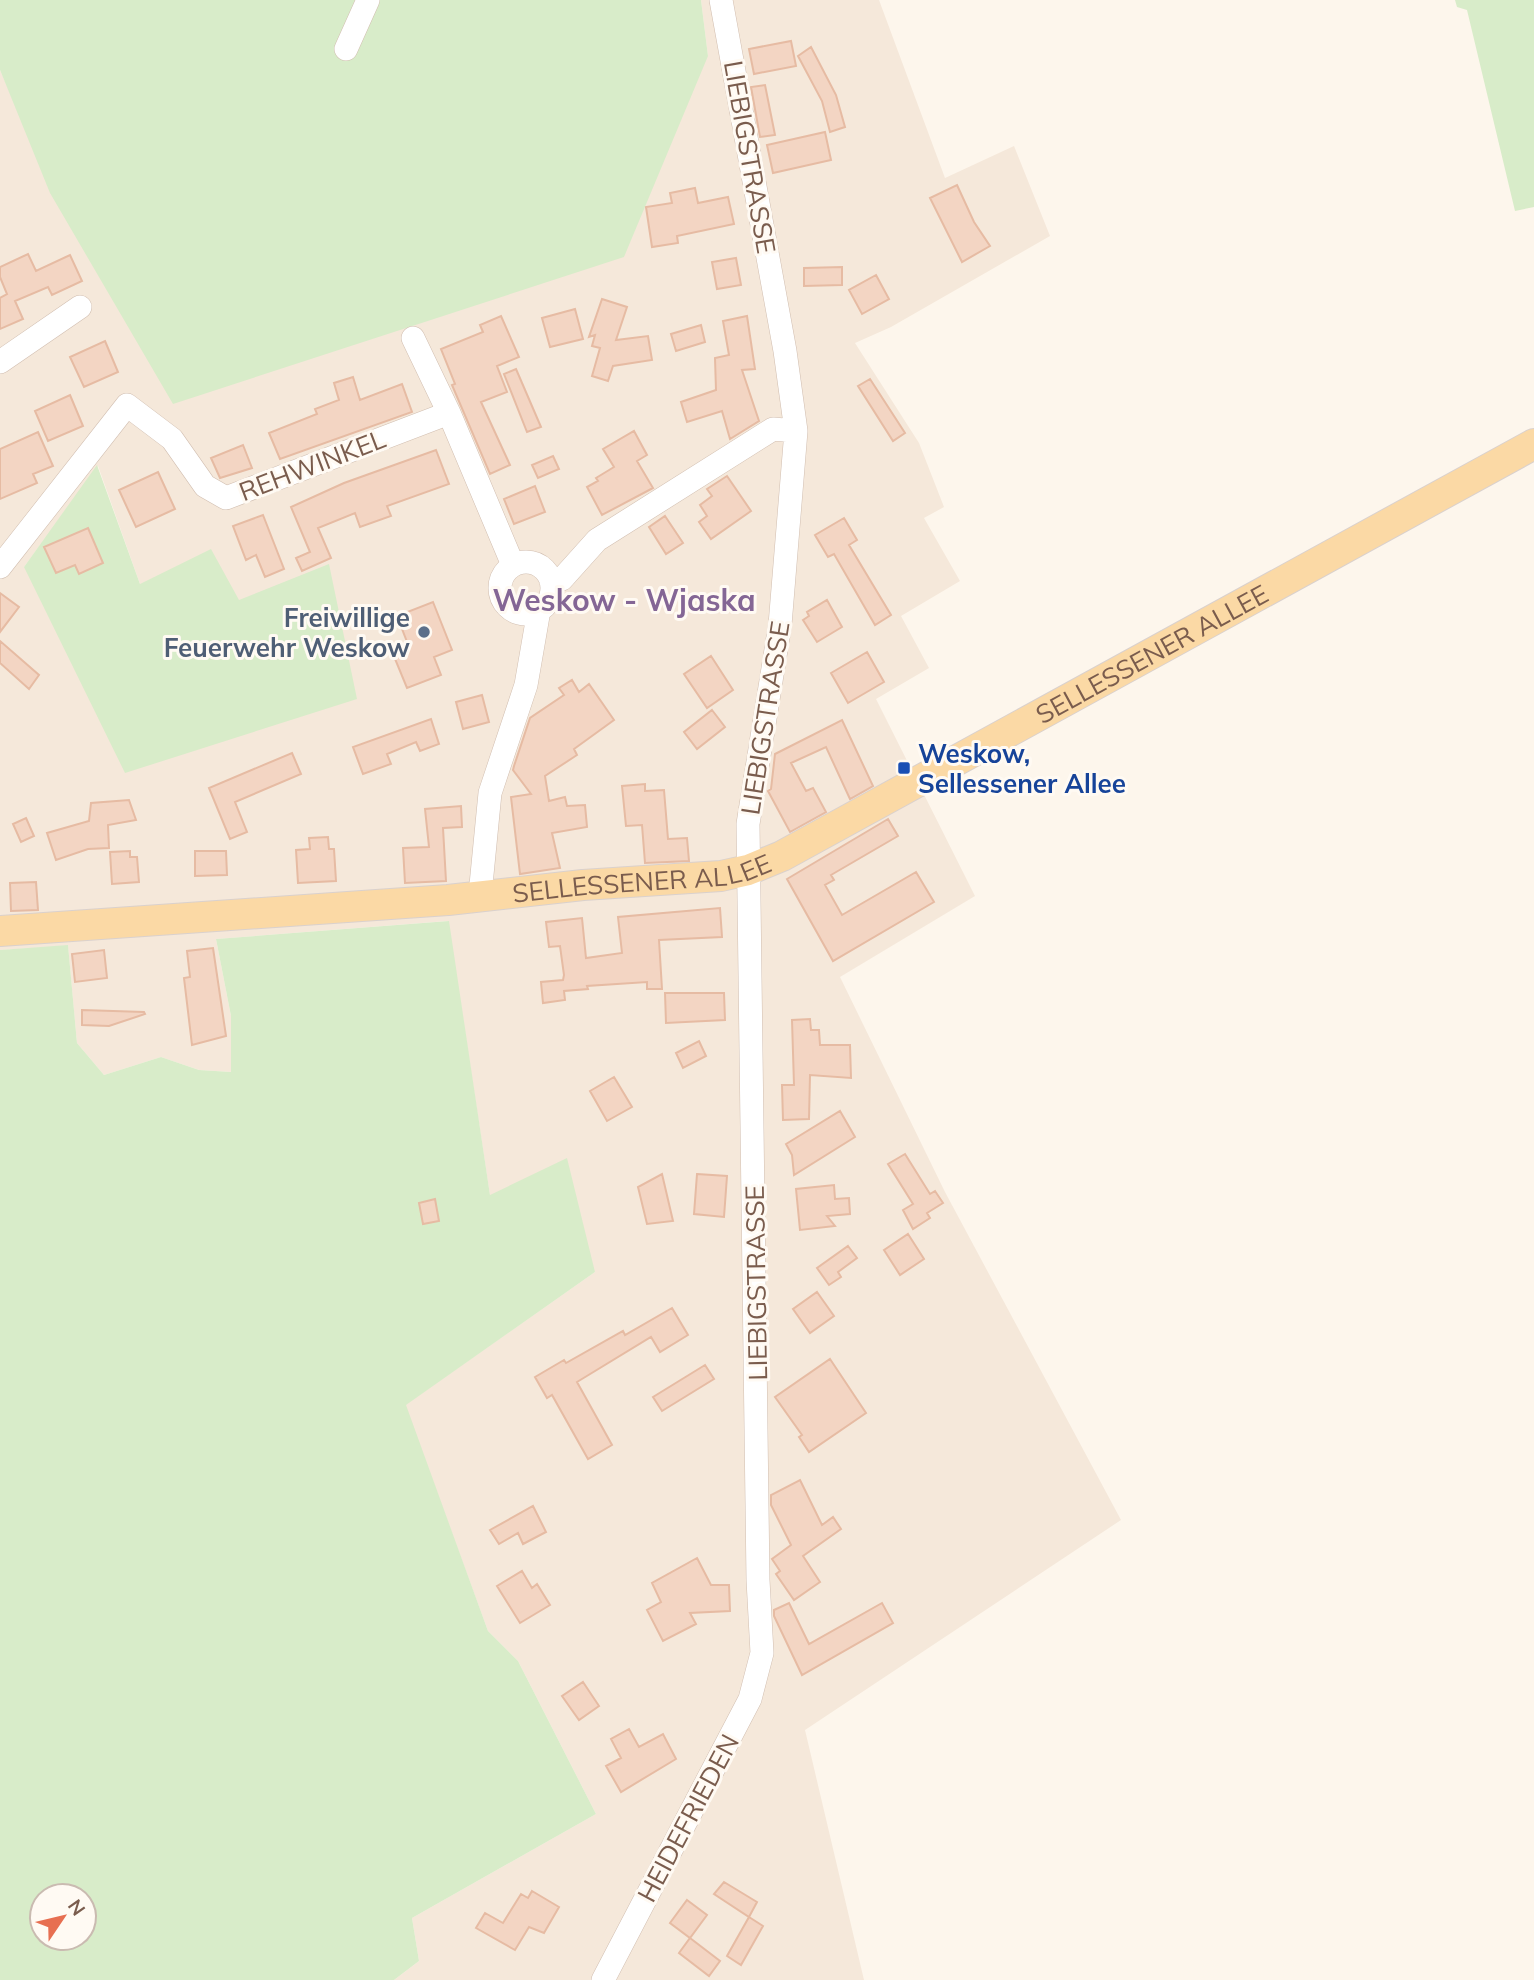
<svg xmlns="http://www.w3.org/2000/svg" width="1534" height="1980" font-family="Mulish,sans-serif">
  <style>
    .residential { fill: #f5e8da; fill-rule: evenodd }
    .green { fill: #d8ecc9; fill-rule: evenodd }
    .building { fill: #f3d5c3; stroke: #e6bba3; stroke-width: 2 }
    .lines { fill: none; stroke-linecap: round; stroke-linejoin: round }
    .minor-casing { stroke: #d1beb0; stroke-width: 24 }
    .major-casing { stroke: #dad1cd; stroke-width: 32 }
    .minor { stroke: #fff; stroke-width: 23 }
    .major { stroke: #fbd9a5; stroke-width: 30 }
    .service-dot { fill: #5c6f8a; stroke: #fffaf3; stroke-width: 2.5 }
    .transit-dot { fill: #1a4fb4; stroke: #fffaf3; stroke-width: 2.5 }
    .labels { text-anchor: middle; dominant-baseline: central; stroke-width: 6; stroke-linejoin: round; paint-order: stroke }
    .street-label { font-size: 26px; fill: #7a5c4d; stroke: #fffaf3 }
    .service-label { font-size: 26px; font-weight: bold; fill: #4e5e75; stroke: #fffaf3; text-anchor: end }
    .transit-label { font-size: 26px; font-weight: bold; fill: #164399; stroke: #fffaf3; text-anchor: start }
    .quarter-label { font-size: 30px; font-weight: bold; fill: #846695; stroke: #fffaf3 }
  </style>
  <rect width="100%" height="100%" fill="#fdf6ec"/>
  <!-- residential -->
  <path class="residential" d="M 701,0 L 879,0 L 945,178 L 1014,146 L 1050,236 L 891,327 L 855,343 L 919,443 L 944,507 L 924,518 L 960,581 L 901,616 L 929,668 L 876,699 L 975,896 L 840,977 L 945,1192 L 1121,1520 L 805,1730 L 864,1980 L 394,1980 L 419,1961 L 412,1918 L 596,1814 L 518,1661 L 488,1631 L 405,1405 L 595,1272 L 490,1195 L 448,921 L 216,939 L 231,1016 L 232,1072 L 199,1070 L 161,1057 L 104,1075 L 77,1043 L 68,946 L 0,950 L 0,70 L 16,107 L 708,56 ZM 98,466 L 140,584 L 238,601 L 24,567 Z"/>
  <!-- green -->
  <path class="green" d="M 0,0 L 701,0 L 708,56 L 624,257 L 173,404 L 50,193 L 0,70 Z
    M 1455,0 L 1534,0 L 1534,207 L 1515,211 L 1467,10 L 1457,7 Z
    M 97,465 L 140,584 L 211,549 L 239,600 L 329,564 L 357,699 L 125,773 L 24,567 Z
    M 449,921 L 490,1195 L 567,1158 L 595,1272 L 406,1405 L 488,1631 L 518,1661 L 596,1814 L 412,1918 L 419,1961 L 394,1980 L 0,1980 L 0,950 L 68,945 L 77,1043 L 104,1075 L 161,1057 L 199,1070 L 231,1072 L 231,1016 L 216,939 ZM 42,1896 L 84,1896 L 84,1938 L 42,1938 Z"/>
  <!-- building -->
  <path class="building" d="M 791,41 L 796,66 L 754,74 L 749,49 Z
    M 811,47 L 836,95 L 845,127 L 830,132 L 822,101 L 798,56 Z
    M 765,85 L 775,135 L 760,137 L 751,87 Z
    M 825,132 L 831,160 L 773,173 L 767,145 Z
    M 957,185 L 974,222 L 990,246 L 962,262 L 930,198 Z
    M 695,188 L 698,203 L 728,197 L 734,224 L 677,236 L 678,243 L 652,247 L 646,207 L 672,203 L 670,193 Z
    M 28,254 L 36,271 L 70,255 L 82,281 L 52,295 L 48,287 L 15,301 L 23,319 L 0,329 L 0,298 L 7,294 L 0,277 L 0,267 Z
    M 736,258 L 741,285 L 717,289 L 712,262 Z
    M 842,267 L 842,285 L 804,286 L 804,268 Z
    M 876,275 L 889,299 L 862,314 L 849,290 Z
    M 602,299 L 627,307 L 616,340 L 648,336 L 652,360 L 613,366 L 608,381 L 592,376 L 600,348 L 592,346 L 595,335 L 589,337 Z
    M 575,309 L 583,339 L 550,347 L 542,318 Z
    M 501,316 L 519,357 L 497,366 L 507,392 L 481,402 L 510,465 L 490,474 L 452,385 L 455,384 L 441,349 L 483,332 L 480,325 Z
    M 747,316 L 755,369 L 742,370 L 759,421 L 730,439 L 722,411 L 687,422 L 681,402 L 716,390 L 715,358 L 729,355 L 723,321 Z
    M 701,325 L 705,342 L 676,351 L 671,334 Z
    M 105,341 L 118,372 L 84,387 L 70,357 Z
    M 516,369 L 541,427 L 527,432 L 504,374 Z
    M 353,377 L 360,400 L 402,384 L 412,412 L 280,459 L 269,433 L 317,414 L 315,409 L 339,400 L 334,383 Z
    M 870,379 L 905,433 L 893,441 L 858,386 Z
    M 70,395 L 83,426 L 48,441 L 35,411 Z
    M 634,431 L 647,455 L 637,461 L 653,488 L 602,515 L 587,487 L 598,481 L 596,478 L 614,467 L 603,449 Z
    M 38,432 L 53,466 L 33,474 L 37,483 L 0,499 L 0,449 Z
    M 243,445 L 252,468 L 220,478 L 211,458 Z
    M 436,450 L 449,484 L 387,506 L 391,516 L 360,527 L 355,513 L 318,528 L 331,558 L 302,571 L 296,558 L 310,552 L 291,507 L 344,483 Z
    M 553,456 L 559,469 L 538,478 L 532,465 Z
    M 158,472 L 175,509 L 136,527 L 119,490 Z
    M 727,476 L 751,511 L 711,539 L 699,522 L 707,516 L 700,505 L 712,496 L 707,489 Z
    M 535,486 L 545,512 L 514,524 L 504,499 Z
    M 263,515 L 284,569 L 265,577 L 256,555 L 246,560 L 233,526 Z
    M 665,516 L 683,543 L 666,554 L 649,527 Z
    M 844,518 L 857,540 L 849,545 L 891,615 L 875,625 L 834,554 L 828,557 L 815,535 Z
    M 88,528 L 103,563 L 79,574 L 75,565 L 56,573 L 44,547 Z
    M 0,593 L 19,607 L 0,632 Z
    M 827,600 L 842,627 L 817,642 L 803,620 L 809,616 L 807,612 Z
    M 433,602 L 452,650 L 434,657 L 441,675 L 407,688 L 393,654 L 409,647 L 397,616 Z
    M 0,641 L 39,675 L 29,689 L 0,663 Z
    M 867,652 L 884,682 L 848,703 L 831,673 Z
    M 711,656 L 733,690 L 707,708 L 684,674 Z
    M 572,680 L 579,692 L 589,684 L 614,720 L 574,749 L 577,755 L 545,776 L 549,801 L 565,797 L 567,806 L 585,805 L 587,827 L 552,833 L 560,868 L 520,874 L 511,797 L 531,794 L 513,770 L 514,766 L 530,718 L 564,695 L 559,688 Z
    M 482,695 L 489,722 L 463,729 L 456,702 Z
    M 712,710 L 725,727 L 697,749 L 684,732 Z
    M 431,719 L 439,744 L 420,751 L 416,742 L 387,754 L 391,764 L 363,774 L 353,747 Z
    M 842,720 L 873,786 L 850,799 L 826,747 L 791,763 L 806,791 L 813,788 L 826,812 L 790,832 L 768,791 L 771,789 L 775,754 Z
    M 292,753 L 301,774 L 235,802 L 247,832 L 230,839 L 209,788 Z
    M 645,784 L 645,791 L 664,790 L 668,839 L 687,838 L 689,861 L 645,863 L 642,825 L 626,826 L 622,786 Z
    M 129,800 L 136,820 L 108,825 L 109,848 L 88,849 L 56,860 L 47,833 L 89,821 L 91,803 Z
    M 461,806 L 462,827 L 443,828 L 446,881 L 405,883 L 403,848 L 429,847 L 425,809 Z
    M 26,818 L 34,836 L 21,842 L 13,824 Z
    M 888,819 L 898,836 L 831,875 L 834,880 L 825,885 L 842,915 L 916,872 L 934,902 L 833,961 L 787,879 Z
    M 328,837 L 329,849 L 334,849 L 336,881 L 298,883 L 296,850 L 310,849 L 309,838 Z
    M 130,851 L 130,857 L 137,857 L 139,882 L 112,884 L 110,852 Z
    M 195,851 L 226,851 L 227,875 L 195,876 Z
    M 36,882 L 38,910 L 11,911 L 10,883 Z
    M 720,908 L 722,937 L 659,940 L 662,989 L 647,989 L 647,982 L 587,986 L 588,989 L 564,991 L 565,1000 L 543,1003 L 541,982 L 563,980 L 564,975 L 560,946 L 549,947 L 546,922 L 582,918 L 586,958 L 622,953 L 618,917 Z
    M 213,948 L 226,1036 L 192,1045 L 184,978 L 190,977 L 187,951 Z
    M 104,950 L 107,978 L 75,982 L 72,954 Z
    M 665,993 L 724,993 L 725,1020 L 666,1023 Z
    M 82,1010 L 144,1012 L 145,1014 L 109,1026 L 82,1025 Z
    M 810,1019 L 811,1030 L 819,1030 L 820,1045 L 850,1045 L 851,1078 L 810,1075 L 809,1119 L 783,1120 L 782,1085 L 794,1085 L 792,1020 Z
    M 699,1041 L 706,1056 L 683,1068 L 676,1053 Z
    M 614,1077 L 632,1107 L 607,1121 L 590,1091 Z
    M 840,1111 L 855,1137 L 794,1175 L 792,1155 L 786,1144 Z
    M 905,1154 L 930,1194 L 935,1191 L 943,1203 L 927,1213 L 930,1218 L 913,1229 L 903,1210 L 913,1204 L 888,1164 Z
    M 662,1174 L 673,1221 L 647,1224 L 638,1187 Z
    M 697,1174 L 727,1176 L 724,1217 L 694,1214 Z
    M 834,1185 L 835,1199 L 849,1198 L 850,1214 L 827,1216 L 835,1226 L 800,1230 L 796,1189 Z
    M 435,1199 L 439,1221 L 423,1224 L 419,1203 Z
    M 908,1234 L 924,1259 L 900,1275 L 884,1250 Z
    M 848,1246 L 857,1258 L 838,1272 L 841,1277 L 829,1285 L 817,1268 Z
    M 817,1292 L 834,1316 L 810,1333 L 793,1309 Z
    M 672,1308 L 688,1335 L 660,1352 L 651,1337 L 577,1382 L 612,1445 L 588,1459 L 552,1395 L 547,1398 L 535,1377 L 564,1360 L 566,1363 L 623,1331 L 625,1335 Z
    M 830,1359 L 866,1413 L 809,1452 L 799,1437 L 802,1435 L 775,1397 Z
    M 705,1365 L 714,1379 L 662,1411 L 653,1397 Z
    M 800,1480 L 822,1525 L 833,1517 L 841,1529 L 803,1556 L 820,1582 L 794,1600 L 776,1574 L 780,1571 L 772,1559 L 791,1545 L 771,1505 L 771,1495 Z
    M 533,1506 L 546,1532 L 523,1544 L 518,1533 L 499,1544 L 490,1530 Z
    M 697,1558 L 711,1585 L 729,1585 L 730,1611 L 690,1613 L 696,1624 L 663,1641 L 647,1610 L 661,1602 L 652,1583 Z
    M 522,1571 L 532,1588 L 537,1584 L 550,1605 L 520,1623 L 497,1586 Z
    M 789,1603 L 809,1644 L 882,1603 L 893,1623 L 802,1675 L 774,1616 L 774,1610 Z
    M 583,1682 L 599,1706 L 579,1720 L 562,1696 Z
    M 629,1729 L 639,1747 L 663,1734 L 676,1759 L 621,1792 L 606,1766 L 621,1758 L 611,1739 Z
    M 724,1882 L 757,1902 L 749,1917 L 714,1894 Z
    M 532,1891 L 559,1907 L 544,1933 L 529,1927 L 515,1950 L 476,1928 L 485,1913 L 503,1923 L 521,1894 L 528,1898 Z
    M 687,1900 L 707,1915 L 690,1938 L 670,1923 Z
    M 749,1917 L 763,1926 L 741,1965 L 727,1956 Z
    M 690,1938 L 720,1961 L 709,1976 L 679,1953 Z"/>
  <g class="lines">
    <!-- minor casing -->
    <g class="minor-casing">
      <path id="minor" d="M 346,49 L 368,0
        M 413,338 L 449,413
        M 0,362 L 80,307
        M500 588a26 26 0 1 1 52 0a26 26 0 1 1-52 0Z
        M 0,567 L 127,405 L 172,439 L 205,486 L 226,498 L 449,413 L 513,565
        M 550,578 L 562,579 L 597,540 L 773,429 L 796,431
        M 480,895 L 490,793 L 526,685 L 539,610
        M 603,1980 L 750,1699 L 762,1653 L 758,1580 L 748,824 L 780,625 L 796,431 L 785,351 L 721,0"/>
    </g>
    <!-- major casing -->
    <g class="major-casing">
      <g id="major">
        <path id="s1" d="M 0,931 L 448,900 L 583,885 L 721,876 L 748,870 L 782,856 L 1534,444"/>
      </g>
    </g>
    <!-- minor -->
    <use href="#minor" class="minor"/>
    <!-- major -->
    <use href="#major" class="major"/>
  </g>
  <!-- markers -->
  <circle class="service-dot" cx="424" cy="632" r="7"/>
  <rect class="transit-dot" x="897" y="761" width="14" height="14" rx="3.5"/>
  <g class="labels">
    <!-- street labels -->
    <g class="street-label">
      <text transform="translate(750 157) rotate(80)">LIEBIGSTRASSE</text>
      <text transform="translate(312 465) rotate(-21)">REHWINKEL</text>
      <text stroke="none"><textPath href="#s1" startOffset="1209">SELLESSENER ALLEE</textPath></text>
      <text transform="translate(765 718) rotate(-81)">LIEBIGSTRASSE</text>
      <text stroke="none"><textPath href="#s1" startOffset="644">SELLESSENER ALLEE</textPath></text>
      <text transform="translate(756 1283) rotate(-91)">LIEBIGSTRASSE</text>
      <text transform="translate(688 1818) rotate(-62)">HEIDEFRIEDEN</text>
    </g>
    <!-- service labels -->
    <g class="service-label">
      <text x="410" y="617">Freiwillige<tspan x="410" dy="30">Feuerwehr Weskow</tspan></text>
    </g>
    <!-- transit labels -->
    <g class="transit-label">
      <text x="918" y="753">Weskow,<tspan x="918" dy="30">Sellessener Allee</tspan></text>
    </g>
    <!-- quarter labels -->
    <g class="quarter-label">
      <text x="624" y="600">Weskow - Wjaska</text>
    </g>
  </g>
  <!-- north arrow -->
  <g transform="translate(63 1917) rotate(55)"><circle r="33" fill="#fffaf3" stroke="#cabbb1" stroke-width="2"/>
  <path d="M0-5L12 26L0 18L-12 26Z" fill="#e76f51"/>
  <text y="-10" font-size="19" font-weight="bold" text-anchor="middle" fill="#7a5c4d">N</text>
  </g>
</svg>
